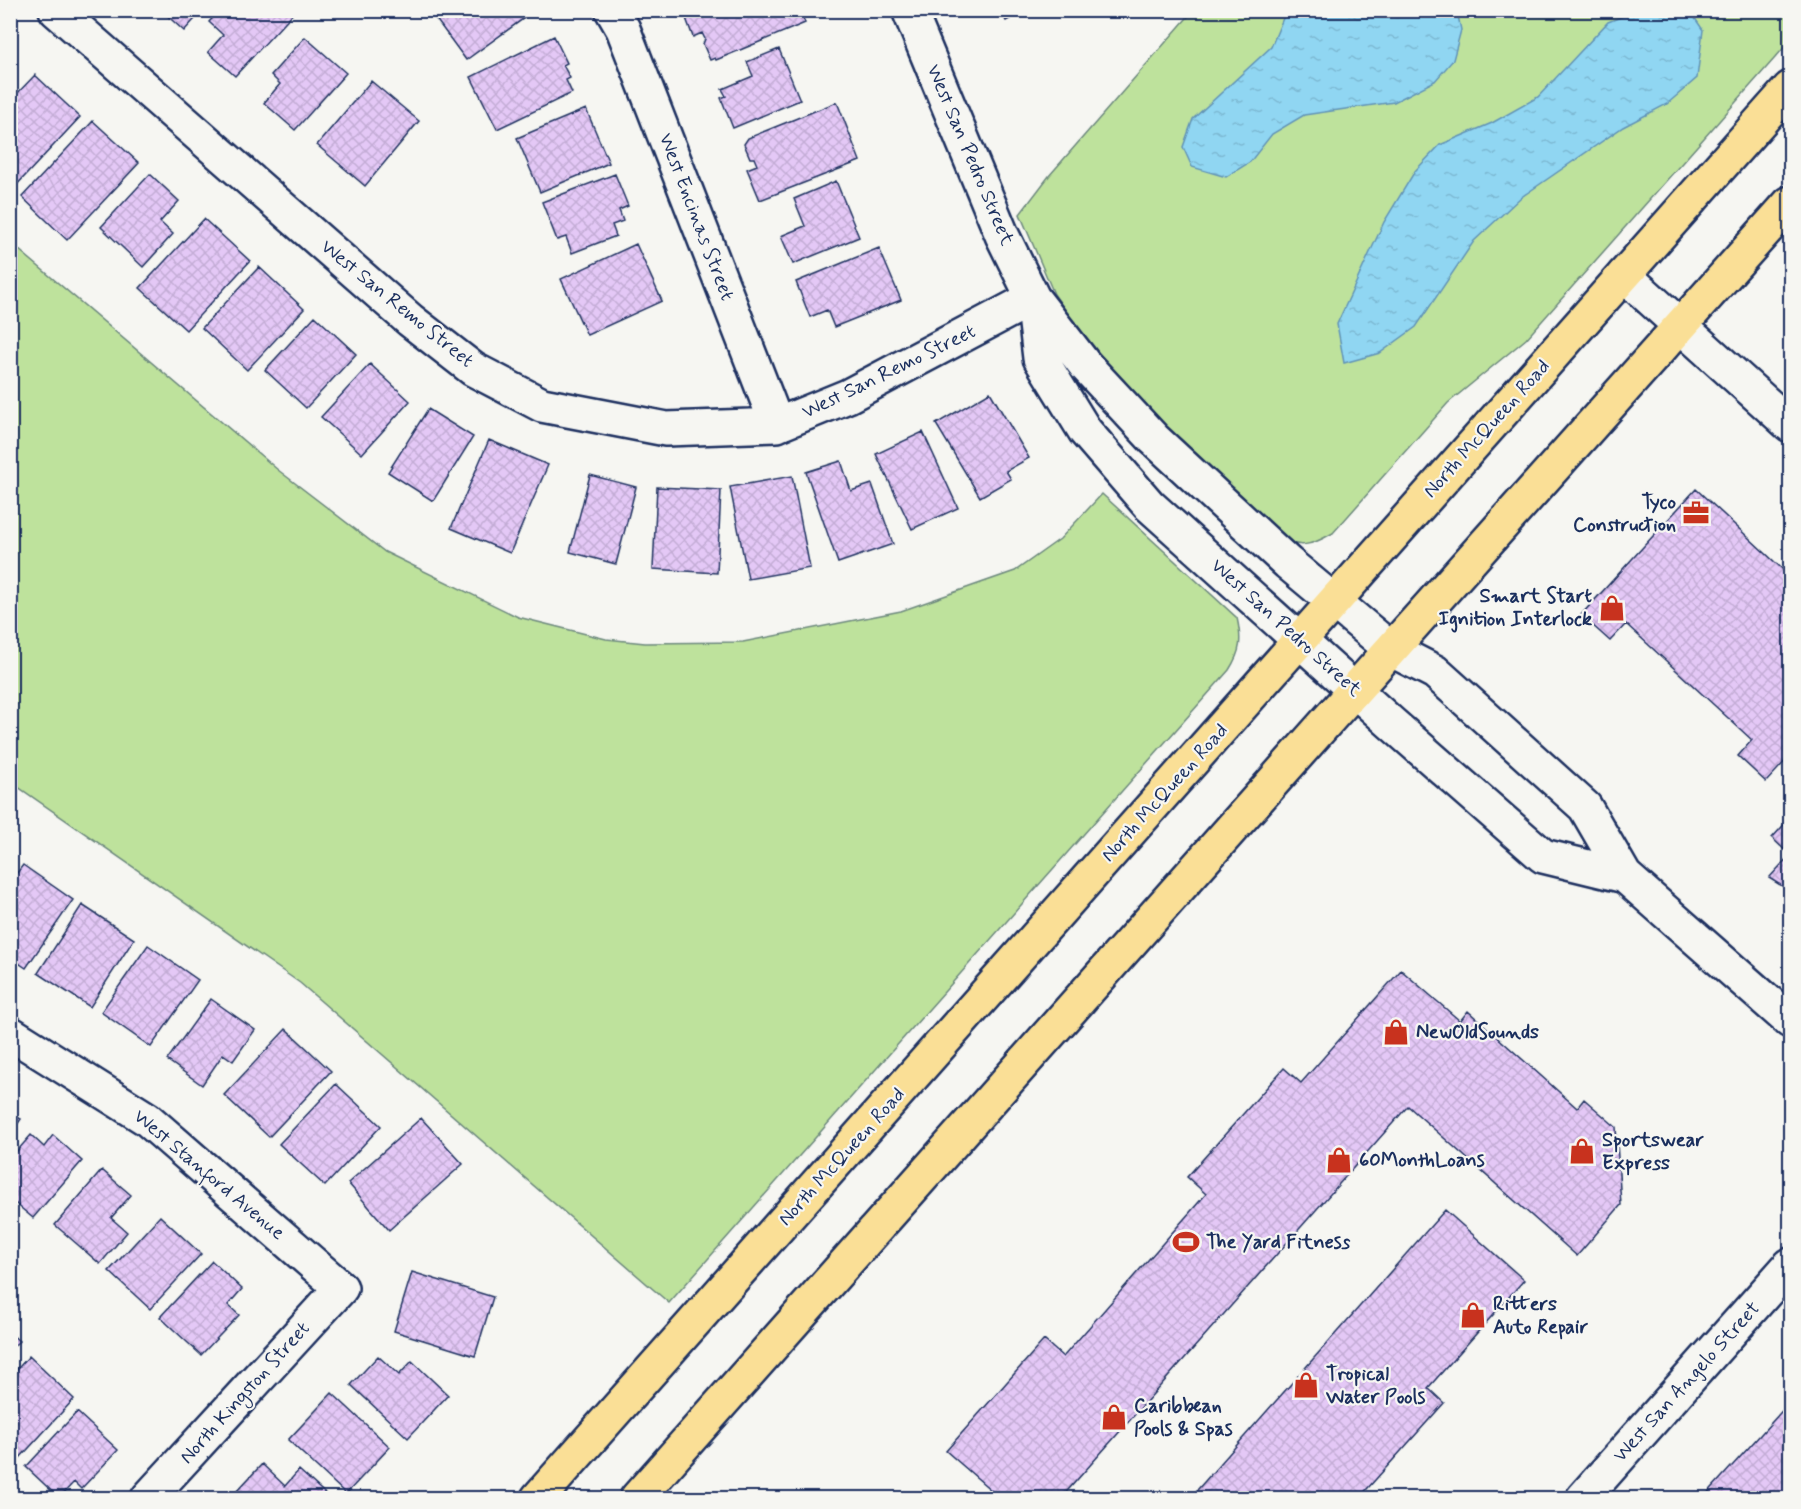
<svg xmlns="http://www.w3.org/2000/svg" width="1801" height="1509" font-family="Mynerve,sans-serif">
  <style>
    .grass { fill: #bee29c; stroke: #6c887d; stroke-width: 1.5 }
    .water { fill: url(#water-ripples); stroke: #6193b7; stroke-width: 1.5 }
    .building { fill: url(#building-cross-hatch); stroke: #1b2f5e; stroke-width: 1.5 }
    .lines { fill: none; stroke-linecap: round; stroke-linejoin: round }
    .minor-casing { stroke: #1b2f5e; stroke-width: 38 }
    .major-casing { stroke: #1b2f5e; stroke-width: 38 }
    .minor { stroke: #f6f6f2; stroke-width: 33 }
    .major { stroke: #fadf96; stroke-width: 33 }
    .labels { text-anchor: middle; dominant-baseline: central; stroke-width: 4.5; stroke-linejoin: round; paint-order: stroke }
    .street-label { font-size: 20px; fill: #1b2f5e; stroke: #f6f6f2 }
    .poi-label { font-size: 20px; font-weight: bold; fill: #1b2f5e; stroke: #f6f6f2; text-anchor: start }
  </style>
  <defs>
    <pattern id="water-ripples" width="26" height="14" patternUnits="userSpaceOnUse" patternTransform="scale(1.5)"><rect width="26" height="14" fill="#90d6f2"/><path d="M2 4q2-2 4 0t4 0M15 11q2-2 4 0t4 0" fill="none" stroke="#7cb8d2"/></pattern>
    <pattern id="building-cross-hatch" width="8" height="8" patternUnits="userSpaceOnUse" patternTransform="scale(1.5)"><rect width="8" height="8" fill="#e4c8f6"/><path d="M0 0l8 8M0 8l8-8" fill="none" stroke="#c3acd5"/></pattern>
  </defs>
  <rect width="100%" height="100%" fill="#f6f6f2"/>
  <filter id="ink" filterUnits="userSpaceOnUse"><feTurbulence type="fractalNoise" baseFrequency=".0167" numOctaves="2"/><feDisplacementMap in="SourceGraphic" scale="12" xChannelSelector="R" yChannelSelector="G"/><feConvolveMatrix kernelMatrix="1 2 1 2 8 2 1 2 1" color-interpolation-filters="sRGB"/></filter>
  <g filter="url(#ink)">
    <!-- grass -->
    <path class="grass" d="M 1193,11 L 1790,11 L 1790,41 L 1526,339 L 1448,403 L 1333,533 C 1309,547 1300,549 1274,536 L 1106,369 L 1054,294 L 1020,214 L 1049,176 Z
      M 11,243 L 278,470 L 385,552 L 518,617 L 606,639 L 645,643 L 743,642 L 901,611 L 1015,571 L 1060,539 L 1102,494 L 1237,618 C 1242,640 1241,651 1229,670 L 669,1303 L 300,983 L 11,782 Z"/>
    <!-- water -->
    <path class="water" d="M 1286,11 L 1457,11 L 1461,30 L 1453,60 L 1435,81 L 1394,102 L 1304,115 L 1272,134 L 1250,162 L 1226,177 L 1192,167 L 1183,147 L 1193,119 L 1271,47 Z
      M 1636,11 L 1690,11 L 1703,30 L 1697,78 L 1667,104 L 1623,127 L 1520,198 L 1474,241 L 1416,327 L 1380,353 L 1344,363 L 1337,324 L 1384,222 L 1415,171 L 1440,145 L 1492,123 L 1538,97 L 1608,22 Z"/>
    <!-- building -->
    <path class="building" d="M 161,10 L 203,10 L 184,31 Z
      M 220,10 L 296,10 L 235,76 L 208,52 L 223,35 L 209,22 Z
      M 432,10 L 534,10 L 534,11 L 466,60 L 430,11 Z
      M 683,10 L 800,10 L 805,23 L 716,60 L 715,58 L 710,60 L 703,44 L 705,39 L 702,33 L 693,37 Z
      M 1000,10 L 1026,10 L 1006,21 Z
      M 554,36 L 567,63 L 563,65 L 570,78 L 566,80 L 572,93 L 497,129 L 471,77 Z
      M 305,37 L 346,73 L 295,130 L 264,103 L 280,84 L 271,75 Z
      M 779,49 L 800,100 L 733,128 L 721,98 L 726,96 L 722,89 L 753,76 L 747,62 Z
      M 35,75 L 80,117 L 11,191 L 10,101 Z
      M 371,81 L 419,121 L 365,186 L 317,145 Z
      M 837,102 L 860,161 L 760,200 L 747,169 L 757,165 L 754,158 L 750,158 L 744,144 L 748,138 Z
      M 586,109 L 609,163 L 540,192 L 517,138 Z
      M 93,121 L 139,163 L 67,240 L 22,197 Z
      M 150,174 L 179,201 L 160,222 L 173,234 L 143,267 L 101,227 Z
      M 615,174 L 628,206 L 619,210 L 623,221 L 612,225 L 616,236 L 572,253 L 566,237 L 557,240 L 542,202 Z
      M 836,181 L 859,237 L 793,264 L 781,236 L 805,226 L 794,199 Z
      M 204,219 L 250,261 L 186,330 L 140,288 Z
      M 636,244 L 662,301 L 587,335 L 561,279 Z
      M 879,248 L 901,300 L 834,327 L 827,310 L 810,317 L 796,282 Z
      M 259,267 L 304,309 L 247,370 L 202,328 Z
      M 315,316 L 356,354 L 306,408 L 265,370 Z
      M 370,364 L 410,401 L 362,454 L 321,417 Z
      M 990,392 L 1029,458 L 1006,471 L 1011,479 L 980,497 L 936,424 Z
      M 428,409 L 473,437 L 433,501 L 388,472 Z
      M 923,432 L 958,508 L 912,529 L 876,454 Z
      M 489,440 L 548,465 L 510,553 L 451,528 Z
      M 841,461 L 851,491 L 872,484 L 893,544 L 838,563 L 806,472 Z
      M 590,475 L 636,487 L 616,564 L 570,552 Z
      M 792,476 L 810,568 L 748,579 L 730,487 Z
      M 657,487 L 721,490 L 717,573 L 653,569 Z
      M 1696,489 L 1790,576 L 1790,756 L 1766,782 L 1738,756 L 1752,740 L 1626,624 L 1610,641 L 1581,615 Z
      M 1790,818 L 1790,891 L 1769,878 L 1790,855 L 1772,838 Z
      M 23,865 L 73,900 L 26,968 L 10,957 L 10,882 Z
      M 82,905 L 134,939 L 90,1007 L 38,973 Z
      M 148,945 L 198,980 L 151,1047 L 101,1012 Z
      M 1401,970 L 1460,1021 L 1468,1011 L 1577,1108 L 1584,1099 L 1616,1127 L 1621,1205 L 1577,1256 L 1408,1106 L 1061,1498 L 1000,1498 L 946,1451 L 1044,1340 L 1063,1357 L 1206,1194 L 1187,1177 L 1284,1068 L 1301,1083 Z
      M 211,999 L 255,1030 L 233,1061 L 223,1054 L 202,1085 L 167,1060 Z
      M 286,1029 L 331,1071 L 269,1137 L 224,1095 Z
      M 336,1084 L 381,1126 L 325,1186 L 279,1144 Z
      M 10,1113 L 21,1119 L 10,1135 Z
      M 421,1118 L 463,1164 L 389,1230 L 348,1183 Z
      M 31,1135 L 44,1147 L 53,1135 L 82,1161 L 33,1218 L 10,1199 L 10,1159 Z
      M 102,1170 L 131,1195 L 111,1218 L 127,1232 L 100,1264 L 55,1225 Z
      M 1445,1210 L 1524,1280 L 1428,1388 L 1444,1403 L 1359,1498 L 1190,1498 Z
      M 160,1216 L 201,1254 L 150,1309 L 109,1271 Z
      M 212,1261 L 242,1289 L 228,1305 L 239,1315 L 201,1355 L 160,1317 Z
      M 412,1272 L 493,1297 L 475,1356 L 394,1331 Z
      M 10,1333 L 19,1341 L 10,1350 Z
      M 29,1356 L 74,1399 L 18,1460 L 10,1453 L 10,1377 Z
      M 378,1356 L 399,1375 L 412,1361 L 448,1395 L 408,1438 L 351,1385 Z
      M 332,1393 L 390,1447 L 346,1494 L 288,1440 Z
      M 1790,1402 L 1790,1498 L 1703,1498 Z
      M 77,1412 L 118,1450 L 81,1489 L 74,1482 L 59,1498 L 26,1467 Z
      M 262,1464 L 285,1486 L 299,1470 L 330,1498 L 243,1498 L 236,1492 Z"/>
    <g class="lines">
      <!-- minor casing -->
      <g class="minor-casing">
        <path id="minor" d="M 56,10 L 410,320 L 473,369 L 542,405 L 666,429 L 777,425 L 848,396 L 1033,298
          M 612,10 L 623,29 L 777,425
          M 909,10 L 1002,235 L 1033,298 L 1085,365 L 1154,439 L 1288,563 L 1392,650 L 1435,672 L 1585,807 L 1625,876 L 1790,1021
          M 1624,275 L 1790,425
          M 1033,298 L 1040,358 L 1085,431 L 1149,505 L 1390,722 L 1543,856 L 1625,876
          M 10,1033 L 147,1119 L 341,1288 L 148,1498
          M 1583,1498 L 1790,1265"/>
      </g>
      <!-- major casing -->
      <g class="major-casing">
        <path id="major" d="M 538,1498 L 1790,88
          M 637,1498 L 1328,720 L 1790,203"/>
      </g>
      <!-- minor -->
      <use href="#minor" class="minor"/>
      <!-- major -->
      <use href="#major" class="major"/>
    </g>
  </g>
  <!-- icons -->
  <defs>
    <g id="office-bare" transform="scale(2.07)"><path d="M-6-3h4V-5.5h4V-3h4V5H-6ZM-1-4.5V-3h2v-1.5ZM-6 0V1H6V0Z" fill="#c8321e" stroke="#f6f6f2" stroke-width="2.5" paint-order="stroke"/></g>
    <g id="shop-bare" transform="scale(2.07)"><path d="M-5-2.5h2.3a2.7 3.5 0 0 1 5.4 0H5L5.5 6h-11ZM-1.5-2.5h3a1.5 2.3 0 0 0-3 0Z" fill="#c8321e" stroke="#f6f6f2" stroke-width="2.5" paint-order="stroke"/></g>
    <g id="stadium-bare" transform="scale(2.07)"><path d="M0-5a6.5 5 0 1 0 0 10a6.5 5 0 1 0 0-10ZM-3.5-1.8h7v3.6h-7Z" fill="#c8321e" stroke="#f6f6f2" stroke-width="2.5" paint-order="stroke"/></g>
  </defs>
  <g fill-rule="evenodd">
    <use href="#office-bare" x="1696" y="513"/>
    <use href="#shop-bare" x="1612" y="608"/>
    <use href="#shop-bare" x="1396" y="1032"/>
    <use href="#shop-bare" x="1582" y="1151"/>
    <use href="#shop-bare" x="1339" y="1160"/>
    <use href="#stadium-bare" x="1186" y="1242"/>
    <use href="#shop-bare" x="1473" y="1315"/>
    <use href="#shop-bare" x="1306" y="1385"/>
    <use href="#shop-bare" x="1114" y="1417"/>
  </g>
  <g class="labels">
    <!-- street labels -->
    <g class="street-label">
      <text transform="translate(970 155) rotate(67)">West San Pedro Street</text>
      <text transform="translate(696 217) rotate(69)">West Encinas Street</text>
      <text transform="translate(397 304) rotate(39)">West San Remo Street</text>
      <text transform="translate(889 372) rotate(-26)">West San Remo Street</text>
      <text transform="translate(1487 429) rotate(-48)">North McQueen Road</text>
      <text transform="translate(1286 628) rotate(42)">West San Pedro Street</text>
      <text transform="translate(1165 793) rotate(-48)">North McQueen Road</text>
      <text transform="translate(842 1157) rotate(-48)">North McQueen Road</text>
      <text transform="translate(209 1175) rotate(40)">West Stanford Avenue</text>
      <text transform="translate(1687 1382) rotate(-48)">West San Angelo Street</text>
      <text transform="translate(245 1393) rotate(-48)">North Kingston Street</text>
    </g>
    <!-- poi labels -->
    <g class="poi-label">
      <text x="1676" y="502" text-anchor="end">Tyco<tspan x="1676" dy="23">Construction</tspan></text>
      <text x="1592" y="596" text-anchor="end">Smart Start<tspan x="1592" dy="23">Ignition Interlock</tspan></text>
      <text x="1416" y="1032">NewOldSounds</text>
      <text x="1602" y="1140">Sportswear<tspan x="1602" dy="23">Express</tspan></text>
      <text x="1359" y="1160">60MonthLoans</text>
      <text x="1206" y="1242">The Yard Fitness</text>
      <text x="1493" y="1304">Ritters<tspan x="1493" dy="23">Auto Repair</tspan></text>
      <text x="1326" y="1374">Tropical<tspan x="1326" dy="23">Water Pools</tspan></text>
      <text x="1134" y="1406">Caribbean<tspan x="1134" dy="23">Pools &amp; Spas</tspan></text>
    </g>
  </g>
  <!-- margin -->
  <rect width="1801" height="1509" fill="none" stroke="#f6f6f2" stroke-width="36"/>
  <rect x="18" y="18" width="1765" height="1473" fill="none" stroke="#1b2f5e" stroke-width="2" filter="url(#ink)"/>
</svg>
